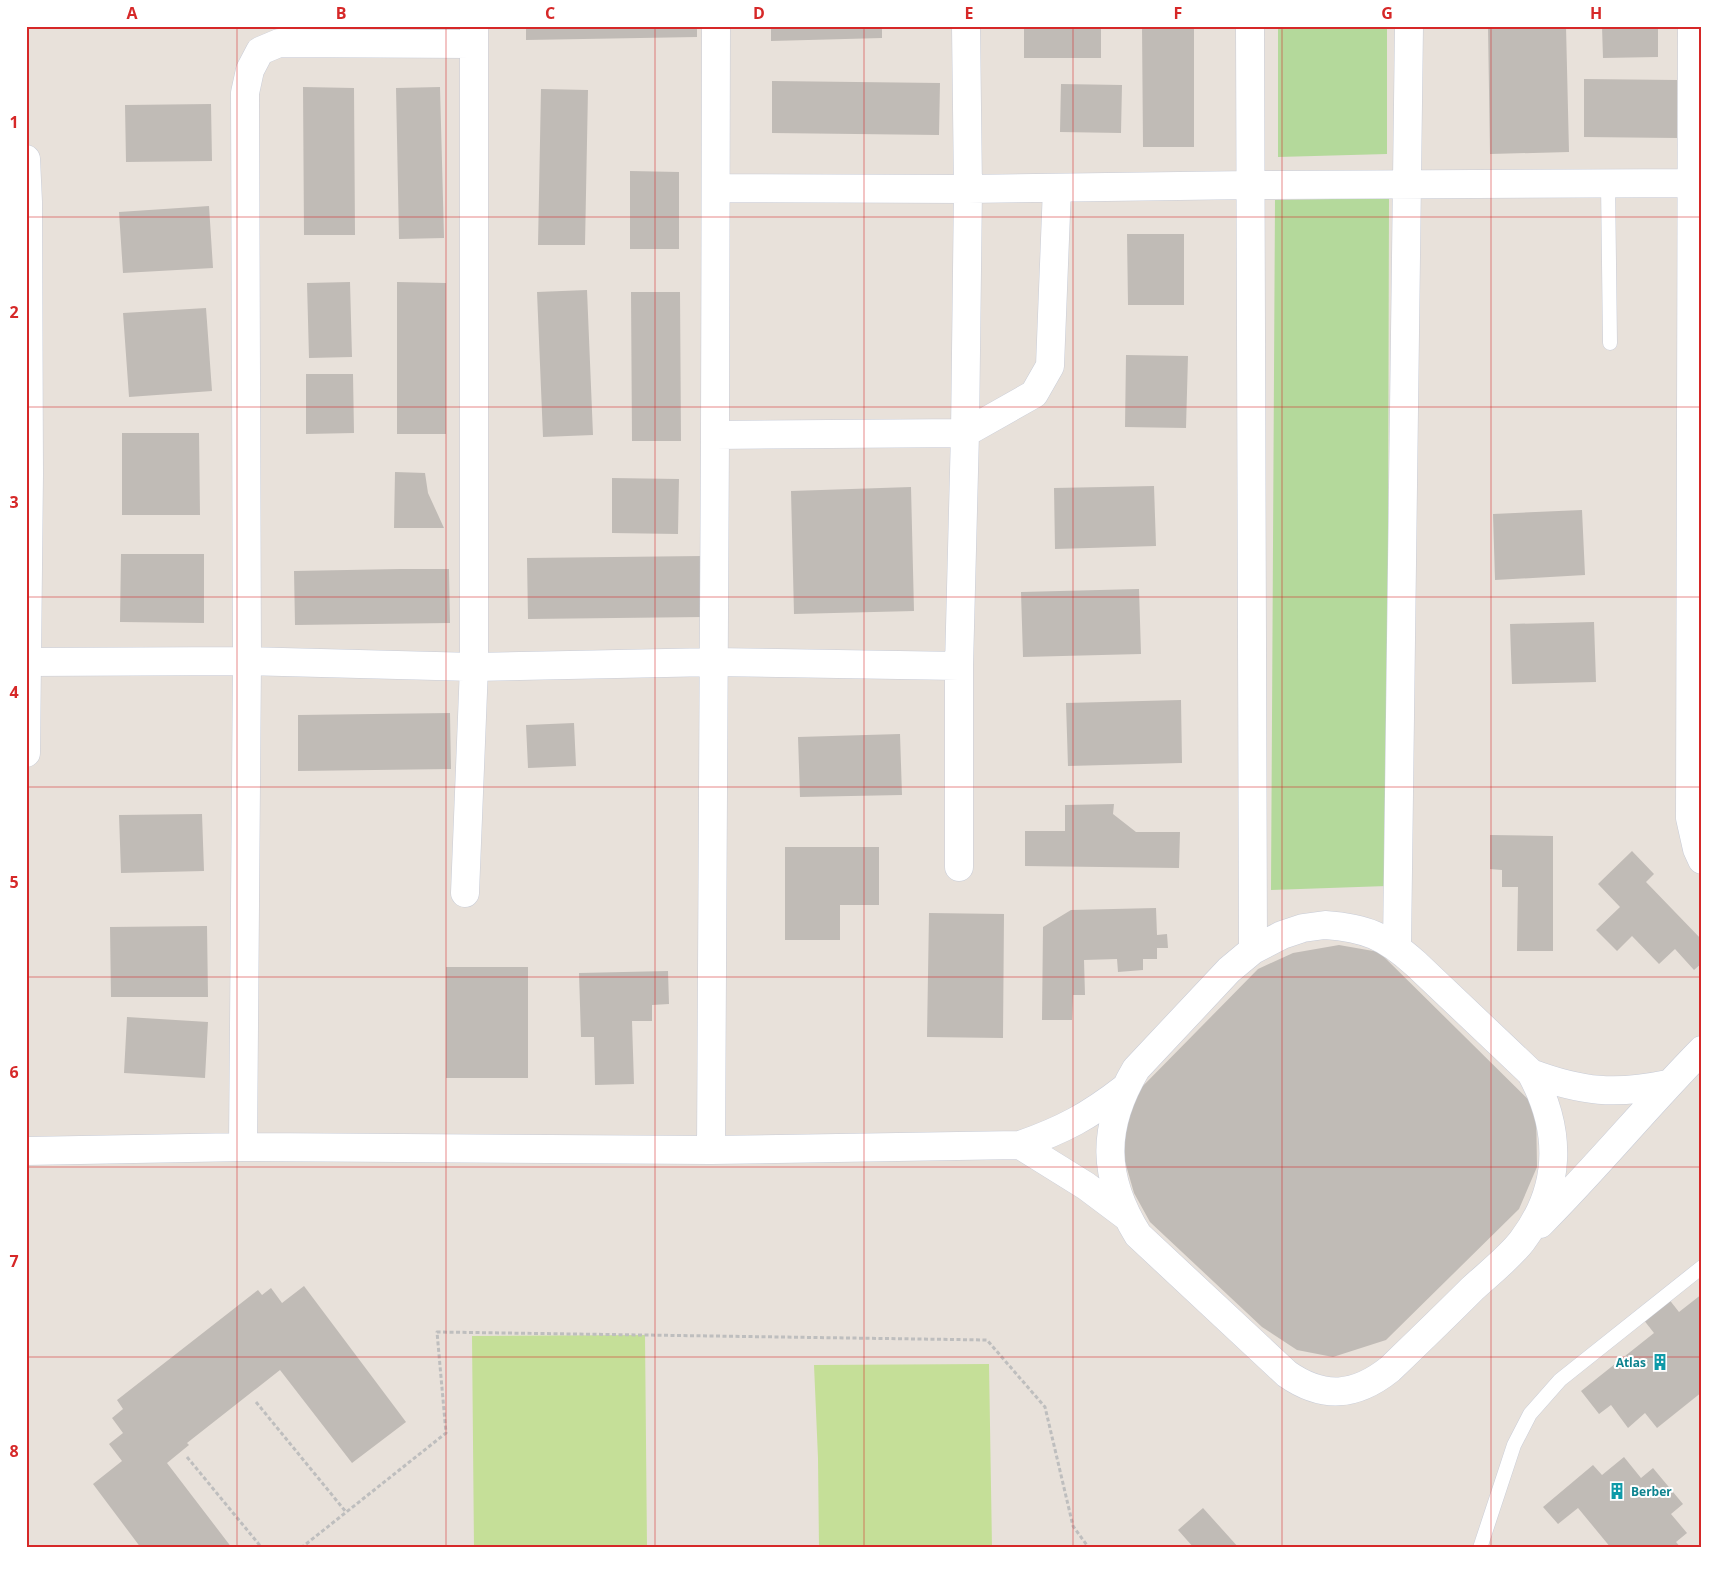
<svg xmlns="http://www.w3.org/2000/svg" width="1728" height="1574" font-family="'Open Sans',sans-serif">
  <style>
    .green { fill: #b4d99b }
    .pitch { fill: #c5df98 }
    .building { fill: #c0bbb6 }
    .lines { fill: none; stroke-linecap: round; stroke-linejoin: round }
    .service-casing { stroke: #c8ccd7; stroke-width: 15 }
    .minor-casing { stroke: #c8ccd7; stroke-width: 29 }
    .tertiary-casing { stroke: #c8ccd7; stroke-width: 29 }
    .path { stroke: #bebebe; stroke-width: 3; stroke-dasharray: 4 2.5; stroke-linecap: butt }
    .service { stroke: #fff; stroke-width: 14 }
    .minor { stroke: #fff; stroke-width: 28 }
    .tertiary { stroke: #fff; stroke-width: 28 }
    .grid { fill: none; stroke: #d62828; stroke-width: 1; stroke-opacity: 0.55 }
    .labels { text-anchor: middle; dominant-baseline: central; stroke-width: 4; stroke-linejoin: round; paint-order: stroke }
    .culture-label { font-size: 12px; font-weight: bold; fill: #0d838f; stroke: #fff; text-anchor: end }
    .neatline { fill: none; stroke: #d62828; stroke-width: 2 }
    .grid-label { font-size: 16px; text-anchor: middle; font-weight: bold; fill: #d62828 }
  </style>
  <rect width="100%" height="100%" fill="#e8e1da"/>
  <!-- green -->
  <path class="green" d="M 1278,26 L 1387,26 L 1387,154 L 1278,157 Z
    M 1389,198 L 1387,886 L 1271,890 L 1275,200 Z"/>
  <!-- pitch -->
  <path class="pitch" d="M 645,1335 L 647,1548 L 474,1548 L 472,1336 Z
    M 989,1364 L 992,1548 L 819,1548 L 818,1458 L 814,1365 Z"/>
  <!-- building -->
  <path class="building" d="M 526,26 L 697,26 L 697,37 L 526,40 Z
    M 771,26 L 882,26 L 882,38 L 771,41 Z
    M 1024,26 L 1101,26 L 1101,58 L 1024,58 Z
    M 1142,26 L 1194,26 L 1194,147 L 1143,147 Z
    M 1488,26 L 1566,26 L 1569,152 L 1490,154 Z
    M 1602,26 L 1658,26 L 1658,57 L 1603,58 Z
    M 1584,79 L 1677,80 L 1677,138 L 1584,137 Z
    M 772,81 L 940,83 L 939,135 L 772,133 Z
    M 1061,84 L 1122,85 L 1121,133 L 1060,132 Z
    M 303,87 L 354,88 L 355,235 L 304,235 Z
    M 440,87 L 444,238 L 399,239 L 396,88 Z
    M 541,89 L 588,90 L 585,245 L 538,245 Z
    M 211,104 L 212,161 L 126,162 L 125,105 Z
    M 630,171 L 679,172 L 679,249 L 630,249 Z
    M 209,206 L 213,268 L 123,273 L 119,212 Z
    M 1127,234 L 1184,234 L 1184,305 L 1128,305 Z
    M 350,282 L 352,357 L 309,358 L 307,283 Z
    M 397,282 L 446,283 L 446,434 L 397,434 Z
    M 587,290 L 593,435 L 543,437 L 537,292 Z
    M 631,292 L 680,292 L 681,441 L 632,441 Z
    M 206,308 L 212,391 L 129,397 L 123,313 Z
    M 1126,355 L 1188,356 L 1186,428 L 1125,427 Z
    M 306,374 L 353,374 L 354,433 L 306,434 Z
    M 122,433 L 199,433 L 200,515 L 122,515 Z
    M 395,472 L 425,473 L 428,493 L 444,528 L 394,528 Z
    M 612,478 L 679,479 L 678,534 L 612,533 Z
    M 1154,486 L 1156,546 L 1055,549 L 1054,488 Z
    M 911,487 L 914,611 L 794,614 L 791,491 Z
    M 1582,510 L 1585,575 L 1495,580 L 1493,514 Z
    M 121,554 L 204,554 L 204,623 L 120,622 Z
    M 702,556 L 703,617 L 528,619 L 527,558 Z
    M 400,569 L 449,569 L 450,623 L 295,625 L 294,571 Z
    M 1139,589 L 1141,654 L 1023,657 L 1021,592 Z
    M 1594,622 L 1596,682 L 1512,684 L 1510,624 Z
    M 1181,700 L 1182,763 L 1068,766 L 1066,703 Z
    M 450,713 L 451,769 L 298,771 L 298,715 Z
    M 574,723 L 576,766 L 528,768 L 526,725 Z
    M 900,734 L 902,795 L 800,797 L 798,737 Z
    M 1114,804 L 1113,814 L 1136,832 L 1180,832 L 1179,868 L 1025,866 L 1025,831 L 1065,831 L 1065,805 Z
    M 202,814 L 204,871 L 121,873 L 119,815 Z
    M 1490,835 L 1553,836 L 1553,951 L 1517,951 L 1518,887 L 1502,887 L 1502,870 L 1490,869 Z
    M 785,847 L 879,847 L 879,905 L 840,905 L 840,940 L 785,940 Z
    M 1632,851 L 1654,874 L 1646,882 L 1702,940 L 1702,963 L 1694,970 L 1675,949 L 1659,964 L 1632,936 L 1617,951 L 1596,930 L 1620,907 L 1598,884 Z
    M 1156,908 L 1157,935 L 1167,934 L 1168,948 L 1157,948 L 1157,959 L 1143,959 L 1143,970 L 1118,972 L 1117,959 L 1084,960 L 1085,995 L 1073,995 L 1072,1020 L 1042,1020 L 1043,927 L 1071,910 Z
    M 929,913 L 1004,914 L 1003,1038 L 927,1037 Z
    M 207,926 L 208,997 L 111,997 L 110,927 Z
    M 1339,945 L 1379,952 L 1536,1107 L 1537,1167 L 1519,1209 L 1386,1340 L 1333,1357 L 1297,1350 L 1262,1327 L 1150,1222 L 1134,1193 L 1122,1151 L 1125,1119 L 1138,1091 L 1258,969 L 1293,953 Z
    M 446,967 L 528,967 L 528,1078 L 446,1078 Z
    M 668,971 L 669,1004 L 652,1005 L 652,1021 L 632,1021 L 634,1084 L 595,1085 L 594,1037 L 581,1037 L 579,973 Z
    M 127,1017 L 208,1022 L 205,1078 L 124,1073 Z
    M 304,1286 L 406,1422 L 352,1463 L 280,1370 L 187,1443 L 189,1445 L 167,1463 L 232,1548 L 141,1548 L 93,1484 L 122,1461 L 109,1444 L 123,1433 L 112,1418 L 123,1409 L 117,1400 L 258,1290 L 262,1295 L 271,1288 L 282,1303 Z
    M 1702,1294 L 1702,1392 L 1657,1428 L 1645,1413 L 1628,1428 L 1611,1405 L 1599,1414 L 1581,1391 L 1654,1333 L 1643,1319 L 1668,1298 L 1679,1312 Z
    M 1624,1457 L 1641,1478 L 1653,1468 L 1683,1504 L 1671,1514 L 1687,1533 L 1676,1542 L 1681,1548 L 1611,1548 L 1578,1508 L 1558,1524 L 1543,1507 L 1593,1465 L 1602,1475 Z
    M 1203,1508 L 1239,1548 L 1194,1548 L 1178,1530 Z"/>
  <g class="lines">
    <!-- service casing -->
    <g class="service-casing">
      <path id="service" d="M 1608,183 L 1610,343
        M 1480,1548 L 1514,1445 L 1530,1414 L 1560,1380 L 1702,1267"/>
    </g>
    <!-- minor casing -->
    <g class="minor-casing">
      <path id="minor" d="M 1250,26 L 1253,950
        M 1692,26 L 1690,818 L 1697,849 L 1702,860
        M 716,188 L 968,189 L 1251,185 L 1702,183
        M 715,435 L 965,433 L 1034,394 L 1050,366 L 1057,188
        M 27,662 L 247,661 L 474,667 L 714,662 L 959,666
        M 959,867 L 959,666 L 965,433 L 968,189 L 966,26
        M 465,893 L 474,667 L 474,26
        M 1325,925 C 1366,928 1385,936 1416,964 L 1531,1073 C 1562,1130 1562,1188 1522,1241 C 1509,1258 1487,1275 1472,1289 C 1445,1316 1417,1343 1390,1369 C 1355,1397 1323,1399 1287,1374 L 1138,1235 C 1102,1177 1101,1128 1136,1069 L 1229,970 L 1253,950 L 1282,935 L 1303,928 Z
        M 1397,947 L 1409,26
        M 1531,1073 C 1582,1092 1615,1095 1668,1084
        M 1020,1145 L 1086,1186 L 1126,1216
        M 243,1147 L 247,661 L 245,93 L 250,70 L 260,51 L 279,43 L 473,44
        M 711,1150 L 715,435 L 716,26
        M 26,1151 L 243,1147 L 711,1150 L 1020,1145 C 1063,1130 1089,1116 1125,1088
        M 1540,1224 C 1596,1168 1646,1107 1702,1050"/>
    </g>
    <!-- tertiary casing -->
    <g class="tertiary-casing">
      <path id="tertiary" d="M 26,159 L 28,202 L 29,474 L 26,753"/>
    </g>
    <!-- path -->
    <path class="path" d="M 256,1402 L 346,1512
      M 187,1457 L 262,1548
      M 301,1548 L 446,1433 L 437,1332 L 987,1340 L 1045,1407 L 1073,1526 L 1089,1548"/>
    <!-- service -->
    <use href="#service" class="service"/>
    <!-- minor -->
    <use href="#minor" class="minor"/>
    <!-- tertiary -->
    <use href="#tertiary" class="tertiary"/>
  </g>
  <!-- grid -->
  <path class="grid" d="M 237,26 L 237,1548M 446,26 L 446,1548M 655,26 L 655,1548M 864,26 L 864,1548M 1073,26 L 1073,1548M 1282,26 L 1282,1548M 1491,26 L 1491,1548M 26,217 L 1702,217M 26,407 L 1702,407M 26,597 L 1702,597M 26,787 L 1702,787M 26,977 L 1702,977M 26,1167 L 1702,1167M 26,1357 L 1702,1357"/>
  <!-- icons -->
  <defs>
    <g id="building-bare" transform="scale(1.35)"><path d="M-4-6H4V6H1V3H-1V6H-4ZM-2.5-4.3h1.7v1.8h-1.7ZM.8-4.3h1.7v1.8H.8ZM-2.5-1h1.7V.8h-1.7ZM.8-1h1.7V.8H.8Z" fill="#0f9aa8" stroke="#fff" stroke-width="2.5" paint-order="stroke"/></g>
  </defs>
  <g fill-rule="evenodd">
    <use href="#building-bare" x="1660" y="1362"/>
    <use href="#building-bare" x="1617" y="1491"/>
  </g>
  <g class="labels">
    <!-- culture labels -->
    <g class="culture-label">
      <text x="1646" y="1362">Atlas</text>
      <text x="1631" y="1491" text-anchor="start">Berber</text>
    </g>
  </g>
  <!-- border -->
  <rect width="1728" height="1574" fill="none" stroke="#ffffff" stroke-width="55"/>
  <rect x="28" y="28" width="1672" height="1518" class="neatline"/>
  <g class="grid-label">
    <text x="132" y="19">A</text>
    <text x="341" y="19">B</text>
    <text x="550" y="19">C</text>
    <text x="759" y="19">D</text>
    <text x="969" y="19">E</text>
    <text x="1178" y="19">F</text>
    <text x="1387" y="19">G</text>
    <text x="1596" y="19">H</text>
    <text x="14" y="128">1</text>
    <text x="14" y="318">2</text>
    <text x="14" y="508">3</text>
    <text x="14" y="698">4</text>
    <text x="14" y="888">5</text>
    <text x="14" y="1078">6</text>
    <text x="14" y="1267">7</text>
    <text x="14" y="1457">8</text>
  </g>
</svg>
